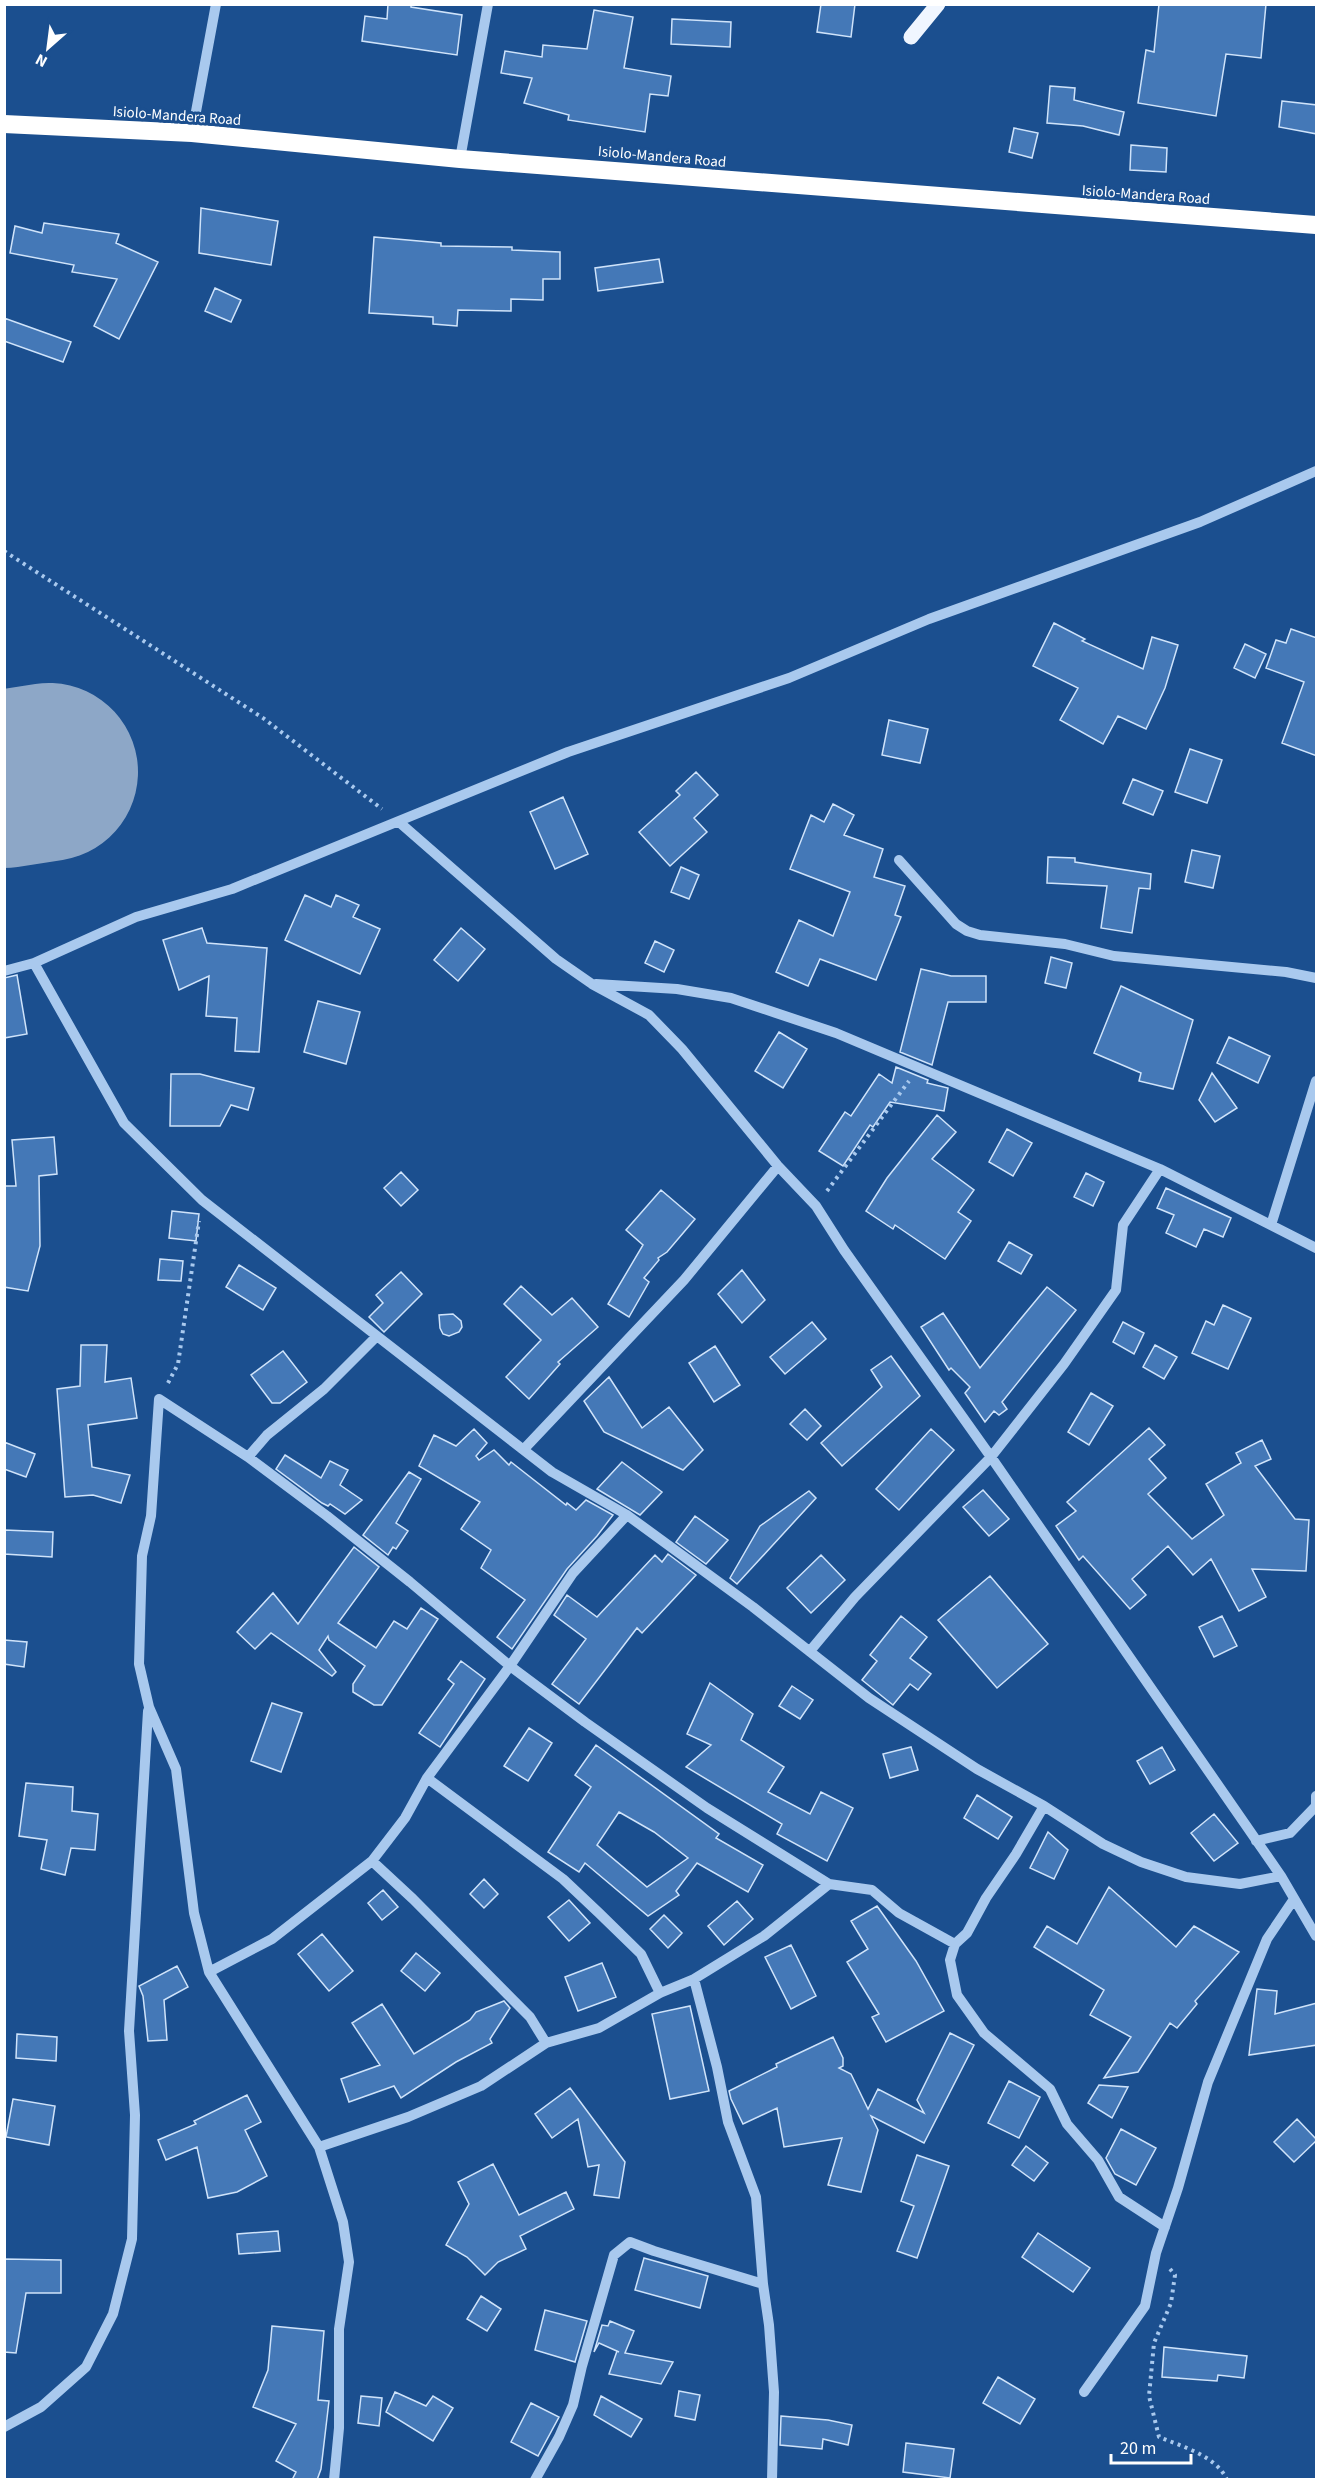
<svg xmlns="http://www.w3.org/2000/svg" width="1321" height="2484" font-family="'Source Sans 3',sans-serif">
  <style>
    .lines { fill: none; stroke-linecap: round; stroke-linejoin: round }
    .runway { stroke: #8da7c7; stroke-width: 178 }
    .building { fill: #4478b7; stroke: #cfe3fa; stroke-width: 1.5; fill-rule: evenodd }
    .path { stroke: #a9c9ee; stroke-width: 4; stroke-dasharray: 3 4.5; stroke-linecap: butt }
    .minor { stroke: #a9c9ee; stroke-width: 10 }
    .major { stroke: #f0f6ff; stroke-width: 15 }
    .highway { stroke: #fff; stroke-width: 18 }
    .labels { text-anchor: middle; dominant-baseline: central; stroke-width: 6; stroke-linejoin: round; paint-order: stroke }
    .street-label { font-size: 15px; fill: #fff; stroke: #1b4f8f }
  </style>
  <rect width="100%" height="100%" fill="#1b4f8f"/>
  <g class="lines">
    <!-- runway -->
    <path class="runway" d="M 4,779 L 49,772"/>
  </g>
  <!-- building -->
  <path class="building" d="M 388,4 L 411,4 L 411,7 L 462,15 L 457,55 L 362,41 L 365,16 L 387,19 Z
    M 821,4 L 855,4 L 851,37 L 817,32 Z
    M 1159,4 L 1266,4 L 1261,58 L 1226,54 L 1216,116 L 1138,103 L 1146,50 L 1154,52 Z
    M 594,10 L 633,17 L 624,68 L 671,76 L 668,96 L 650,94 L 645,132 L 568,120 L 569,115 L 524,103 L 532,78 L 501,73 L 505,51 L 542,57 L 543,45 L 587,49 Z
    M 672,19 L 731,22 L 730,47 L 671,44 Z
    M 1050,86 L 1075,88 L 1074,100 L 1124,112 L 1119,135 L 1083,126 L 1047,123 Z
    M 1282,101 L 1317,105 L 1317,134 L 1279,127 Z
    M 1014,128 L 1038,133 L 1032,158 L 1009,152 Z
    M 1131,145 L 1167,148 L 1166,172 L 1130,170 Z
    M 201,208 L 278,221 L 271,265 L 199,253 Z
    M 44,223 L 119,234 L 116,243 L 158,262 L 119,339 L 94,326 L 117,279 L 72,272 L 74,265 L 10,253 L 15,226 L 42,233 Z
    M 374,237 L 441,243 L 441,246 L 512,247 L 512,250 L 560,252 L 560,279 L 543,279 L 543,300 L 511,299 L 511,311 L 458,310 L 457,326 L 433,324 L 433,317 L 369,313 Z
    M 659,259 L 663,282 L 598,291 L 595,268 Z
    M 215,288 L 241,300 L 231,322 L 205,311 Z
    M 4,318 L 71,342 L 63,362 L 4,341 Z
    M 1054,623 L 1085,639 L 1082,641 L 1143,669 L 1152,637 L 1178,645 L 1165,688 L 1146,729 L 1118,716 L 1103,744 L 1060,720 L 1078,688 L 1033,666 Z
    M 1291,629 L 1317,638 L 1317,756 L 1282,743 L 1304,682 L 1266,668 L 1276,640 L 1286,643 Z
    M 1245,644 L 1266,654 L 1255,678 L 1234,668 Z
    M 889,720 L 928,729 L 920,763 L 882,755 Z
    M 1190,749 L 1222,760 L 1207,803 L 1175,792 Z
    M 696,772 L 718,795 L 694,818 L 707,832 L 670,866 L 639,832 L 680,795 L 676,791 Z
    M 1133,779 L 1163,791 L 1153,815 L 1123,803 Z
    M 563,797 L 588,854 L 555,869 L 530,812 Z
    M 833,804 L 854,815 L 844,835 L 883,849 L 874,877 L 905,886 L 895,915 L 901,917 L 876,980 L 820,959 L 808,986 L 776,972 L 799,920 L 833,936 L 850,892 L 790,869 L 811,815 L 824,822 Z
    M 1192,850 L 1220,856 L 1213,888 L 1185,882 Z
    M 1048,857 L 1075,858 L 1075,862 L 1151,874 L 1150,889 L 1139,888 L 1132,933 L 1101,928 L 1107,886 L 1047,883 Z
    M 681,867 L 699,875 L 689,899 L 671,892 Z
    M 305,895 L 331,907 L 336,895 L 359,905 L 353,917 L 380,929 L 360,974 L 285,940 Z
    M 202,928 L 207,943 L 267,948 L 259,1052 L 235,1051 L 237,1018 L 206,1016 L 209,976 L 179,990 L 163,940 Z
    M 461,928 L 485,949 L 458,981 L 434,960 Z
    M 655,941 L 674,950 L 664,972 L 645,963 Z
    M 1051,957 L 1072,963 L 1066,988 L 1045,983 Z
    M 921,969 L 951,976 L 986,976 L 986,1002 L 948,1002 L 932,1065 L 900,1052 Z
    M 17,975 L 27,1034 L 4,1038 L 4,978 Z
    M 1121,986 L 1193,1020 L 1173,1089 L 1139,1081 L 1141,1073 L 1094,1053 Z
    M 318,1001 L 360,1012 L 346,1064 L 304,1052 Z
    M 779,1032 L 807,1049 L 783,1088 L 755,1071 Z
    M 1229,1037 L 1270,1056 L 1258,1083 L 1217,1063 Z
    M 896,1067 L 928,1080 L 927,1083 L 948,1088 L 944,1111 L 890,1102 L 873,1127 L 870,1125 L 843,1166 L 819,1151 L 845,1112 L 851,1116 L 879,1074 L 892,1083 Z
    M 1212,1073 L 1237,1108 L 1215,1122 L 1199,1100 Z
    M 171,1074 L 200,1074 L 254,1088 L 248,1110 L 231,1105 L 220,1126 L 170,1126 Z
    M 937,1115 L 956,1132 L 932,1159 L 974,1190 L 958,1212 L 971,1221 L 945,1259 L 895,1225 L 893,1229 L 866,1211 L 887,1178 Z
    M 1007,1129 L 1032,1143 L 1013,1176 L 989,1162 Z
    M 54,1137 L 57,1174 L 39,1176 L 40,1246 L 28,1291 L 4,1287 L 4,1186 L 16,1186 L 12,1140 Z
    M 401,1172 L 418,1190 L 401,1206 L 384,1188 Z
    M 1086,1173 L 1104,1182 L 1093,1206 L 1074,1197 Z
    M 1166,1188 L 1231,1218 L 1223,1237 L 1204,1229 L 1196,1247 L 1166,1233 L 1174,1215 L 1157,1208 Z
    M 661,1190 L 695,1219 L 667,1252 L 658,1258 L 659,1260 L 644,1278 L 649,1282 L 629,1317 L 608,1304 L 643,1245 L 626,1230 Z
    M 172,1211 L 199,1214 L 196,1241 L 169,1238 Z
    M 1009,1242 L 1032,1255 L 1021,1274 L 998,1261 Z
    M 160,1259 L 183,1261 L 181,1281 L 158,1280 Z
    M 239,1265 L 276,1288 L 263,1310 L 226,1287 Z
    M 742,1270 L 765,1300 L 742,1323 L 718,1294 Z
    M 401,1272 L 422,1294 L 384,1332 L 369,1317 L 383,1303 L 376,1295 Z
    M 521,1286 L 552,1315 L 572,1298 L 598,1327 L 558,1362 L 560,1364 L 529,1399 L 506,1377 L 541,1340 L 504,1304 Z
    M 1047,1287 L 1076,1310 L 1002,1402 L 1007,1409 L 999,1415 L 994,1411 L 985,1422 L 965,1393 L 970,1387 L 951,1368 L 949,1370 L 921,1327 L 943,1313 L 980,1368 Z
    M 1223,1305 L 1251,1318 L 1228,1369 L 1192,1353 L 1206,1321 L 1214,1325 Z
    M 453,1314 L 461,1321 L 462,1327 L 459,1332 L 449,1336 L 443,1334 L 440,1328 L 439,1315 Z
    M 812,1322 L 826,1339 L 785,1374 L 770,1357 Z
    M 1123,1322 L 1144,1333 L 1134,1354 L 1113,1342 Z
    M 81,1345 L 107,1345 L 105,1382 L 131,1378 L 137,1418 L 88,1425 L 92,1467 L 130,1475 L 121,1503 L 93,1495 L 65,1497 L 57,1389 L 80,1386 Z
    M 1155,1345 L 1177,1357 L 1164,1379 L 1143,1367 Z
    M 715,1346 L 740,1385 L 714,1402 L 689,1363 Z
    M 283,1351 L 307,1382 L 280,1403 L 272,1403 L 251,1375 Z
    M 891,1356 L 920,1396 L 842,1466 L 821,1443 L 882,1387 L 871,1370 Z
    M 609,1377 L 642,1428 L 669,1407 L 703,1450 L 683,1470 L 604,1432 L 584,1401 Z
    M 1091,1393 L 1113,1406 L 1089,1445 L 1068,1432 Z
    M 805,1409 L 821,1426 L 807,1440 L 790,1424 Z
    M 1149,1428 L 1165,1445 L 1149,1459 L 1166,1478 L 1148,1494 L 1192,1539 L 1224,1515 L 1206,1484 L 1241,1463 L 1236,1453 L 1262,1440 L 1271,1459 L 1255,1466 L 1295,1519 L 1309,1520 L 1306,1571 L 1252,1569 L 1266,1597 L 1239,1611 L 1211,1559 L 1193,1575 L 1168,1546 L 1132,1579 L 1146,1595 L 1130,1609 L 1083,1556 L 1079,1560 L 1056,1526 L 1076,1511 L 1067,1502 Z
    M 474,1429 L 487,1443 L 476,1456 L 479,1460 L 494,1450 L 509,1465 L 511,1462 L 566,1505 L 567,1503 L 576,1510 L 586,1500 L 613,1515 L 597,1536 L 567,1569 L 512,1649 L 497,1637 L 525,1600 L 481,1568 L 491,1550 L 461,1529 L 480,1502 L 419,1466 L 434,1435 L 456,1446 Z
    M 931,1429 L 954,1450 L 899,1510 L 876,1489 Z
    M 4,1442 L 35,1454 L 26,1477 L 4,1469 Z
    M 285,1455 L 321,1478 L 330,1461 L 348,1470 L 340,1485 L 362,1500 L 345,1514 L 330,1504 L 328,1506 L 322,1503 L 276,1469 Z
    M 622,1462 L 662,1492 L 640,1515 L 597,1489 Z
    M 409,1472 L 421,1479 L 396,1523 L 408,1531 L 396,1549 L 393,1547 L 388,1555 L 363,1535 Z
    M 983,1490 L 1009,1519 L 989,1536 L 963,1507 Z
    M 809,1491 L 816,1498 L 737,1584 L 730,1578 L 760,1526 Z
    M 695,1516 L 728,1540 L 706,1564 L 676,1542 Z
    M 4,1530 L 53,1532 L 52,1557 L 4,1554 Z
    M 354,1547 L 379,1567 L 338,1623 L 376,1648 L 394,1621 L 407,1629 L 421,1608 L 438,1619 L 382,1705 L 374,1705 L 353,1692 L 353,1684 L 365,1666 L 329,1640 L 328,1636 L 319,1650 L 336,1672 L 332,1676 L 271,1633 L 255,1649 L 237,1632 L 273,1593 L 298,1624 Z
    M 668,1554 L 696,1575 L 642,1633 L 637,1628 L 579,1704 L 552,1684 L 586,1639 L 554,1615 L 567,1595 L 597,1617 L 655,1555 L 662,1562 Z
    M 821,1555 L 845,1580 L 811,1613 L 787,1588 Z
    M 990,1576 L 1048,1644 L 997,1688 L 938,1620 Z
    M 901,1616 L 927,1637 L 910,1658 L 931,1674 L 918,1690 L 910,1684 L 893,1705 L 862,1680 L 877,1661 L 870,1655 Z
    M 1222,1616 L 1237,1646 L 1214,1657 L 1199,1627 Z
    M 4,1640 L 27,1642 L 24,1667 L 4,1664 Z
    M 461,1661 L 485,1679 L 440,1747 L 419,1733 L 454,1684 L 448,1679 Z
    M 710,1683 L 753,1714 L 741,1740 L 784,1767 L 768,1792 L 810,1814 L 821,1792 L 853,1808 L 827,1861 L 777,1834 L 782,1824 L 686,1767 L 711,1745 L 687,1734 Z
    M 792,1686 L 813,1700 L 800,1719 L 779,1706 Z
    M 272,1703 L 302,1713 L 281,1772 L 251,1761 Z
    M 529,1728 L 552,1743 L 528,1781 L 504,1766 Z
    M 596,1745 L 719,1834 L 716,1838 L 763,1865 L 748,1892 L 697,1863 L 676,1891 L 679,1895 L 648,1916 L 585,1863 L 579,1872 L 548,1852 L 591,1787 L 575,1775 ZM 619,1812 L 654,1832 L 688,1858 L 647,1887 L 597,1845 Z
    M 911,1747 L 918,1770 L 890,1778 L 883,1754 Z
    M 1162,1747 L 1175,1770 L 1150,1784 L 1137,1761 Z
    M 26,1783 L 73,1787 L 72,1811 L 98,1814 L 95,1850 L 71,1848 L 65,1875 L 41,1869 L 47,1840 L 19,1836 Z
    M 977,1795 L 1012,1817 L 998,1839 L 964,1818 Z
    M 1214,1814 L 1238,1843 L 1214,1861 L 1191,1833 Z
    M 1048,1832 L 1068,1850 L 1054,1879 L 1030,1868 Z
    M 484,1879 L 498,1894 L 484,1908 L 470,1894 Z
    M 1109,1887 L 1176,1947 L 1194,1926 L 1239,1952 L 1195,2001 L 1197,2004 L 1177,2028 L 1170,2023 L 1138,2072 L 1104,2078 L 1131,2037 L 1090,2015 L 1104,1990 L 1034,1947 L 1047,1926 L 1077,1944 Z
    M 383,1890 L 398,1907 L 382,1920 L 368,1903 Z
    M 569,1900 L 590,1923 L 569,1941 L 548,1917 Z
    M 737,1901 L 753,1919 L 724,1945 L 708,1926 Z
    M 877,1906 L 916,1961 L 944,2011 L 886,2042 L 872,2017 L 879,2014 L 847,1962 L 868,1949 L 851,1921 Z
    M 664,1915 L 682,1933 L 668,1948 L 650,1929 Z
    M 322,1934 L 353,1971 L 329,1991 L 298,1954 Z
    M 791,1945 L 816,1996 L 791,2009 L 765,1957 Z
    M 416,1953 L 440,1973 L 425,1991 L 401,1971 Z
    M 602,1963 L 616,1997 L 578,2011 L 565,1977 Z
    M 177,1966 L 188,1987 L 164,2000 L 167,2040 L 148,2041 L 143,1996 L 139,1986 Z
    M 1257,1989 L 1277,1991 L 1275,2014 L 1317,2003 L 1317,2045 L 1249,2055 Z
    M 504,2001 L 510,2008 L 490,2039 L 492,2043 L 456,2062 L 401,2098 L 394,2086 L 349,2102 L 341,2079 L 380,2065 L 352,2023 L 382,2004 L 414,2054 L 470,2020 L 476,2012 Z
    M 690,2006 L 709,2091 L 670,2099 L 652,2014 Z
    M 950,2033 L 974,2045 L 924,2143 L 871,2116 L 878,2130 L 861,2192 L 828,2185 L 842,2138 L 784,2147 L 777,2108 L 743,2124 L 731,2099 L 729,2091 L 777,2067 L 776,2064 L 833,2037 L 843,2058 L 843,2066 L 839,2068 L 851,2074 L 868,2109 L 878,2089 L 924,2113 L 917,2100 Z
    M 17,2034 L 57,2037 L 56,2061 L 16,2058 Z
    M 1009,2081 L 1040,2097 L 1019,2138 L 988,2123 Z
    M 1099,2085 L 1128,2087 L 1112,2118 L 1088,2103 Z
    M 570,2088 L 625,2162 L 619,2198 L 594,2195 L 599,2165 L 588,2167 L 578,2119 L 552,2138 L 535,2114 Z
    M 247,2095 L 261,2122 L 245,2130 L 267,2176 L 237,2192 L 208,2198 L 197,2147 L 166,2160 L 158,2140 L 196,2124 L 194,2121 Z
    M 13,2099 L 55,2106 L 49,2145 L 6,2137 Z
    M 1297,2119 L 1317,2140 L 1294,2162 L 1274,2142 Z
    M 1121,2129 L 1156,2148 L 1136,2185 L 1115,2174 L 1106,2158 Z
    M 1026,2146 L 1048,2163 L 1034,2181 L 1012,2165 Z
    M 917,2155 L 949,2166 L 917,2258 L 897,2251 L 914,2206 L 901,2201 Z
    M 493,2164 L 519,2215 L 566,2192 L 574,2209 L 520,2236 L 526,2249 L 498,2262 L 485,2275 L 467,2257 L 446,2245 L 469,2204 L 458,2182 Z
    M 278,2231 L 280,2251 L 239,2254 L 237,2234 Z
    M 1038,2233 L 1090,2268 L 1073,2292 L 1022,2257 Z
    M 644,2258 L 708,2276 L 700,2308 L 635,2290 Z
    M 4,2259 L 61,2260 L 61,2293 L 26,2293 L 16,2353 L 4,2352 Z
    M 481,2296 L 501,2309 L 487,2331 L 467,2319 Z
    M 545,2310 L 587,2321 L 575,2362 L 535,2350 Z
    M 610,2321 L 634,2331 L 625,2353 L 673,2362 L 661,2384 L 609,2374 L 617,2351 L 619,2352 L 599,2343 L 594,2352 L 602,2325 L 608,2326 Z
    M 272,2326 L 324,2331 L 318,2400 L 329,2401 L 321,2469 L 317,2480 L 292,2480 L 296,2472 L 276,2461 L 296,2424 L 253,2407 L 268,2370 Z
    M 1164,2347 L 1247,2356 L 1244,2378 L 1218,2375 L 1217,2381 L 1162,2377 Z
    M 998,2377 L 1035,2399 L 1020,2424 L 983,2403 Z
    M 679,2391 L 700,2395 L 695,2420 L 675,2416 Z
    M 395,2392 L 426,2406 L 433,2396 L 453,2408 L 433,2441 L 386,2412 Z
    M 361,2396 L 382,2398 L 379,2426 L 358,2423 Z
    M 601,2396 L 642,2419 L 631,2437 L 594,2415 Z
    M 531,2403 L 559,2417 L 538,2456 L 511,2442 Z
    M 781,2416 L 828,2420 L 852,2425 L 848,2445 L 823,2439 L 822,2449 L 780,2445 Z
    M 906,2443 L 954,2449 L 950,2478 L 903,2472 Z"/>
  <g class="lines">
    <!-- path -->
    <path class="path" d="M 4,551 L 263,718 L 382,809
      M 827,1191 L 909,1081
      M 168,1383 L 178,1364 L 199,1221
      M 1170,2269 L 1175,2275 L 1171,2303 L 1154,2343 L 1149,2396 L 1159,2437 C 1181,2446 1217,2456 1227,2480"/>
    <!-- minor -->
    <path class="minor" d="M 192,133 L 216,4
      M 460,159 L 488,4
      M 399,822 L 556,959 L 592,984 L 649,1015 L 682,1049 L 778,1166 L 816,1206 L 844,1250 L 991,1457 L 1281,1876 L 1316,1936
      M 899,860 L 956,924 L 967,931 L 980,935 L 1065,944 L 1114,956 L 1286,972 L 1316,978
      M 34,963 L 124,1123 L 202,1200 L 552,1472 L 627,1515 L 753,1607 L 869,1698 L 977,1769 L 1044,1806 L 1103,1844 L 1141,1862 L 1186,1877 L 1240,1884 L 1281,1876
      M 4,971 L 34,963 L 136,917 L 232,889 L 568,752 L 789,678 L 929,619 L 1200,522 L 1316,471
      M 596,984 L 677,989 L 731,998 L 836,1033 L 1160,1169 L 1316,1248
      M 1271,1225 L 1316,1081
      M 524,1449 L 684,1280 L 778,1166
      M 248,1457 L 267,1435 L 324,1389 L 376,1337
      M 810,1651 L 855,1597 L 991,1457 L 1064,1364 L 1116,1290 L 1123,1225 L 1160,1169
      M 427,1778 L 563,1879 L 599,1913 L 641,1954 L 660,1993
      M 1256,1841 L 1290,1833 L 1316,1806 L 1316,1796
      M 372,1861 L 413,1899 L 530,2017 L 546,2043
      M 955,1944 L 950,1960 L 957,1995 L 984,2033 L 1050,2089 L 1067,2124 L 1098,2160 L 1119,2197 L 1165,2227
      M 209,1972 L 272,1939 L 372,1861 L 405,1818 L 427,1778 L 510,1666 L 573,1573 L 627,1515
      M 319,2147 L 408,2117 L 481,2086 L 546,2043 L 599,2028 L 660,1993 L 694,1979
      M 1084,2392 L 1145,2306 L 1156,2253 L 1178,2188 L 1208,2082 L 1267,1939 L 1294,1899
      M 4,2427 L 41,2407 L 86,2367 L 113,2314 L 132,2239 L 135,2115 L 129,2031 L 148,1711
      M 334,2480 L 339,2428 L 339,2329 L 349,2262 L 343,2222 L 319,2147 L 209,1972 L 194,1913 L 176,1769 L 149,1707 L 139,1664 L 142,1556 L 151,1516 L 159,1399 L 248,1457 L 327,1516 L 410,1582 L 510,1666 L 585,1722 L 707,1808 L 829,1884
      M 535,2480 L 559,2437 L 573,2405 L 582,2366 L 614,2255 L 630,2242 L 654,2251 L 763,2284
      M 772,2480 L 774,2392 L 769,2325 L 763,2284 L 756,2197 L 728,2122 L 717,2067 L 694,1979 L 764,1936 L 829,1884 L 872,1890 L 899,1913 L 955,1944 L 967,1933 L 986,1898 L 1016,1854 L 1044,1806"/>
    <!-- major -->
    <path class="major" d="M 911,37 L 938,4"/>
    <!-- highway -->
    <path class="highway" d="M 4,124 L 192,133 L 460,159 L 1316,225"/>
  </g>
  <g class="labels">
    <!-- street labels -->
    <g class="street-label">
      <text transform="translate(177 116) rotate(4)">Isiolo-Mandera Road</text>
      <text transform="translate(662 157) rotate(5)">Isiolo-Mandera Road</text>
      <text transform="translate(1146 195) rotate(4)">Isiolo-Mandera Road</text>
    </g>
  </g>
  <!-- border -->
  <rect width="1321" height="2484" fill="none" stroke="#ffffff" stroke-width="12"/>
  <!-- north arrow -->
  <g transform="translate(48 48) rotate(208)" stroke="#1b4f8f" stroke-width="4.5" paint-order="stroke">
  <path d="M0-4.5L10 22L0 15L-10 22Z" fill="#ffffff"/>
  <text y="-9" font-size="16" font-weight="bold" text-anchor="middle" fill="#ffffff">N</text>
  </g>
  <!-- scale -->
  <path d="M1111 2454v9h80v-9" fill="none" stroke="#ffffff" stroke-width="3"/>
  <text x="1120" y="2454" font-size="18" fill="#ffffff" stroke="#1b4f8f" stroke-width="4.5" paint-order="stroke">20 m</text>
</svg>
